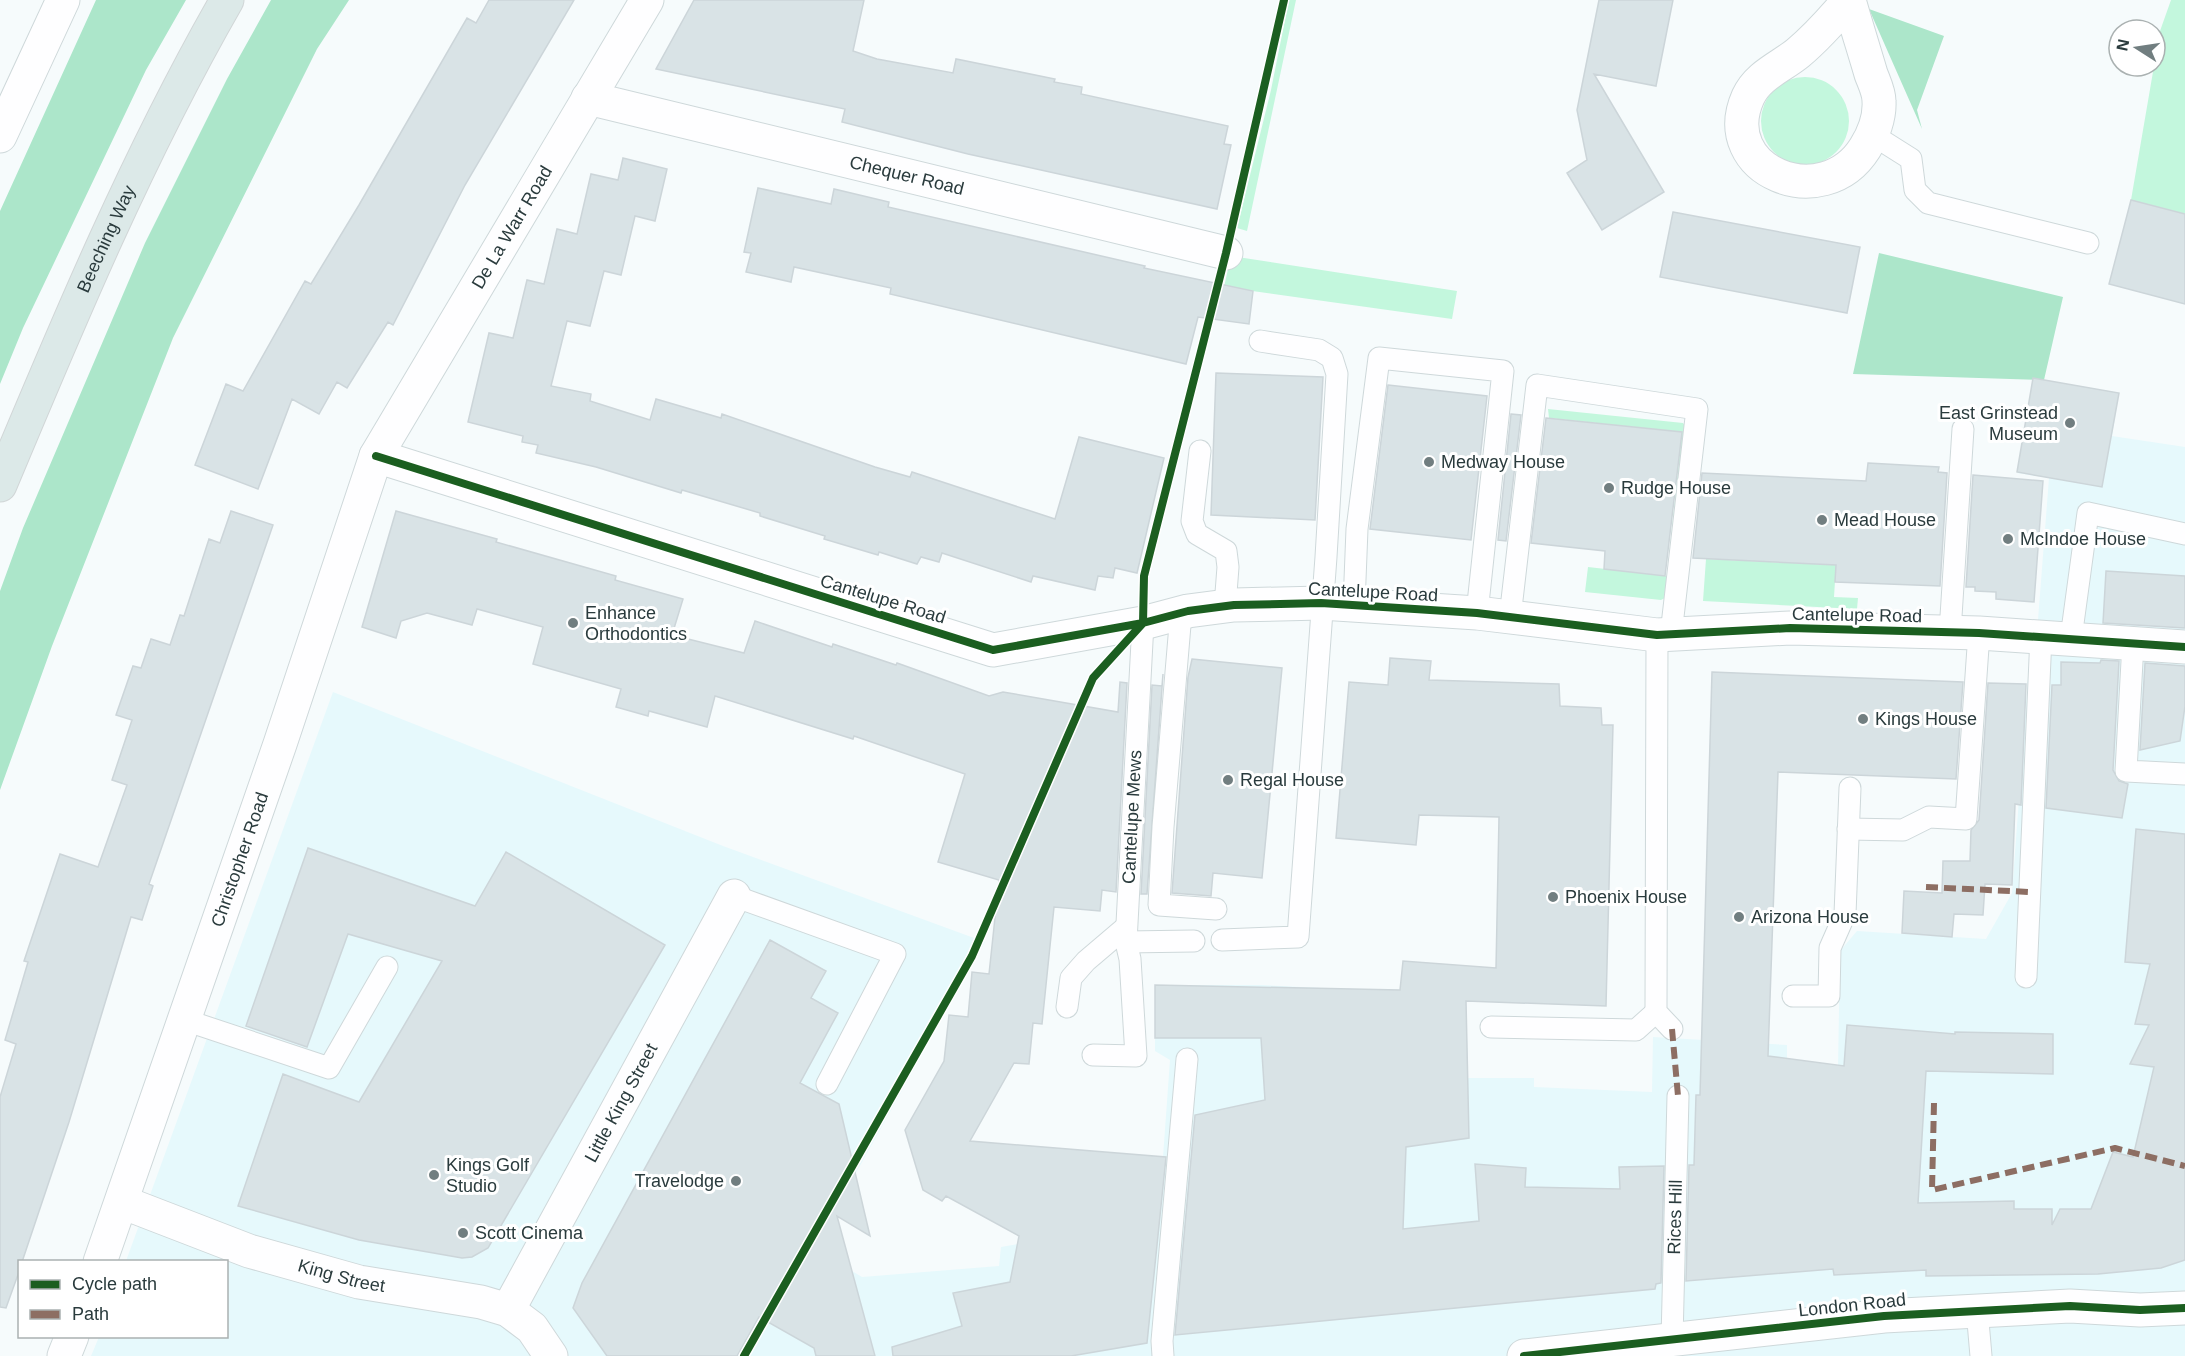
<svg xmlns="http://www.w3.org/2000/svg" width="2185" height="1356" font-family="Arial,sans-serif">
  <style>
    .built { fill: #e6f9fc }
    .green { fill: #c3f7dd }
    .forest { fill: #ace6ca }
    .building { fill: #d9e3e6; stroke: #ccd5d9; stroke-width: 1.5 }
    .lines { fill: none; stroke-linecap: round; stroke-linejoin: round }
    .service-casing { stroke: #ced8da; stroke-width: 23 }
    .minor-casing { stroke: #ced8da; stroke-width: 35 }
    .tertiary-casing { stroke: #ced8da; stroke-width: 35 }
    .trunk-casing { stroke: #d1d6d7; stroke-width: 35 }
    .service { stroke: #fefeff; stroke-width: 21 }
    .minor { stroke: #fefeff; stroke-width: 33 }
    .tertiary { stroke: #fefeff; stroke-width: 33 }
    .trunk { stroke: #dce9e8; stroke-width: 33 }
    .quiet { stroke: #8d6e63; stroke-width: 6; stroke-dasharray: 12 6; stroke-linecap: butt }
    .cycleway-casing { stroke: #fff; stroke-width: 11 }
    .cycleway { stroke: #1b5e20; stroke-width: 8 }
    .poi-dot { fill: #717e80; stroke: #fff; stroke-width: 2 }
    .labels { text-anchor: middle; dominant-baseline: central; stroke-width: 6; stroke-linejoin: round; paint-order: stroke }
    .street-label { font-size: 18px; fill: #2a3b3d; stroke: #fff }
    .poi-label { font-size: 18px; fill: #2a3b3d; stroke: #fff; text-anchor: start }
  </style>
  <rect width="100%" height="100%" fill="#f6fbfc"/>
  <!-- built -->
  <path class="built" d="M 2033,378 L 2119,393 L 2112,436 L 2185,447 L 2185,1356 L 91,1356 L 99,1337 L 226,1336 L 226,1262 L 126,1261 L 333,692 L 723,846 L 985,942 L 814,1248 L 862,1277 L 999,1266 L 1001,1247 L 1018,1244 L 1028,1163 L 1038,1162 L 1039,1147 L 1163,1157 L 1170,1060 L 1155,1051 L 1155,985 L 1261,985 L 1466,995 L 1468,1078 L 1534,1078 L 1534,1087 L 1652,1092 L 1653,1037 L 1787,1045 L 1787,1065 L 1838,1068 L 1840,951 L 1857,931 L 1986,939 L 2012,893 L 2028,677 L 2038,620 L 2049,478 L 2017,473 Z"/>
  <!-- green -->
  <path class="green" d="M 1289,0 L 1296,0 L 1247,231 L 1237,228 L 1271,90 Z
    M 2171,0 L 2185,0 L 2185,214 L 2131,200 L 2160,31 Z
    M1761 121a44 44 0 1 1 88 0a44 44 0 1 1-88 0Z
    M 1231,256 L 1457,291 L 1452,319 L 1224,287 Z
    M 1548,409 L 1683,423 L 1686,427 L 1667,597 L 1661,600 L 1585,592 L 1588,567 L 1667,576 L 1682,432 L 1549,418 Z
    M 1706,559 L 1836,565 L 1834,597 L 1858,598 L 1857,609 L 1703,601 Z"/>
  <!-- forest -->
  <path class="forest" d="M 96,0 L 186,0 L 146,70 L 23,328 L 0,384 L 0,211 Z
    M 271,0 L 349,0 L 317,49 L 173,338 L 52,646 L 0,790 L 0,591 L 23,528 L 145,243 L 227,79 Z
    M 1869,9 L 1944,36 L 1917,110 L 1922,129 Z
    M 1879,253 L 2063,297 L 2044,380 L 1853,374 Z"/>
  <!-- building -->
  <path class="building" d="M 489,0 L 574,0 L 465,185 L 393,325 L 388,322 L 347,388 L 337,382 L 319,414 L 292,399 L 258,489 L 195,465 L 226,384 L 243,391 L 305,281 L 311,284 L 359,205 L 467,18 L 476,23 Z
    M 694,0 L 864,0 L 853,51 L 877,59 L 953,73 L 956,59 L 1055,79 L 1054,82 L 1082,87 L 1081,94 L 1228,126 L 1224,144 L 1231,145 L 1217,209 L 968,154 L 842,122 L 845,109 L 656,69 Z
    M 1599,0 L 1673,0 L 1656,86 L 1594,74 L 1664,192 L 1602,230 L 1567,173 L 1587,160 L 1577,110 Z
    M 623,158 L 667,169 L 655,221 L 635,216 L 621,275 L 604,271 L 590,326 L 567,321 L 551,386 L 591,394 L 590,401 L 650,420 L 656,399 L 721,418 L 722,414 L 875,467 L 910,477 L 912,472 L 1055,519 L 1079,437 L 1164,458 L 1137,573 L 1115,568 L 1113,578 L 1098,576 L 1095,590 L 1033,576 L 1031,582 L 942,553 L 939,562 L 921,557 L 917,564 L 879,552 L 878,555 L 824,539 L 825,536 L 760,516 L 760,513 L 682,490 L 681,493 L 596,467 L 536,453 L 538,445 L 522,442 L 523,436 L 468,422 L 489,333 L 513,338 L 527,280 L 544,284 L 557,229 L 577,234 L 591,174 L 618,180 Z
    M 758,188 L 831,204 L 834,189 L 889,202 L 888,207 L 1145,266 L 1144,268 L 1253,291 L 1249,324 L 1198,317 L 1186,364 L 890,294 L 891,288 L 794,267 L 791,282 L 746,272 L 751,253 L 744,252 Z
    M 2131,200 L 2185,214 L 2185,304 L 2109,284 Z
    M 1673,212 L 1860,247 L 1847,313 L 1660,277 Z
    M 1216,373 L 1323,377 L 1315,520 L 1211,515 Z
    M 2033,378 L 2119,393 L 2102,487 L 2017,472 Z
    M 1388,385 L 1487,396 L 1471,540 L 1370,529 Z
    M 1511,414 L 1521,415 L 1506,541 L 1498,540 Z
    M 1546,418 L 1682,432 L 1665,576 L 1604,569 L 1605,551 L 1531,543 Z
    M 1868,463 L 1939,467 L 1938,472 L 1947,473 L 1940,586 L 1835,582 L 1836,565 L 1693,558 L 1702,473 L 1866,481 Z
    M 1973,475 L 2043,481 L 2034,602 L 1996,599 L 1996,592 L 1975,591 L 1975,587 L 1966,587 Z
    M 231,511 L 273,525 L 149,884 L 153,886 L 142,920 L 131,917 L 69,1122 L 22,1262 L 20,1262 L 20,1269 L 6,1308 L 0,1307 L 0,1097 L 16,1044 L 5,1040 L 28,962 L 24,961 L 60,854 L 98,867 L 127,785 L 112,780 L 132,720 L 116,715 L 133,666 L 141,668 L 151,639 L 170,645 L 180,615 L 184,616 L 209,539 L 220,543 Z
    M 396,511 L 497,539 L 496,542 L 616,576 L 615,580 L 683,599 L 672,635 L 744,653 L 755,621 L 832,647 L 833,644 L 896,665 L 897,663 L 989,696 L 1003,692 L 1118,712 L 1120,682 L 1127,683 L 1116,892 L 1102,890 L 1100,911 L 1054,907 L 1042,1024 L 1033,1023 L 1029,1064 L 1014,1063 L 970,1141 L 1166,1157 L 1147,1343 L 1071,1356 L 893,1356 L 892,1347 L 962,1326 L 953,1293 L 1010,1282 L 1019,1236 L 946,1196 L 942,1201 L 923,1190 L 905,1130 L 944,1061 L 949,1015 L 968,1017 L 972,972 L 989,974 L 999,880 L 938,862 L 965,774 L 854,736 L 853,739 L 715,696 L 707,727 L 649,711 L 648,716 L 616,707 L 621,689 L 533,664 L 543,627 L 477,609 L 472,625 L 427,613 L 401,621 L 396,638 L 362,627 Z
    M 2106,571 L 2185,576 L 2185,628 L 2103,623 Z
    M 1390,658 L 1431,661 L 1429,680 L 1559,684 L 1560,706 L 1601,708 L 1602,725 L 1613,725 L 1606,1006 L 1466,1001 L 1469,1138 L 1406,1147 L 1403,1229 L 1479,1221 L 1475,1164 L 1526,1168 L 1525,1187 L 1620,1189 L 1619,1167 L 1664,1166 L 1661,1283 L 1656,1284 L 1655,1289 L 1175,1335 L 1195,1115 L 1265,1100 L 1261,1038 L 1155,1038 L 1155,985 L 1400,990 L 1403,961 L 1496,968 L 1499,817 L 1419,815 L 1416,845 L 1336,838 L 1349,682 L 1388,685 Z
    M 1192,659 L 1282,668 L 1262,878 L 1213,873 L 1211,896 L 1172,893 L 1188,677 Z
    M 2101,660 L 2119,661 L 2113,770 L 2119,781 L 2128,784 L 2122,818 L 2046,808 L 2052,685 L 2061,685 L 2061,662 L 2100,663 Z
    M 2145,663 L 2185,666 L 2185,706 L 2180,741 L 2140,750 Z
    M 1712,672 L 1963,682 L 1956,779 L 1778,772 L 1768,1056 L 1844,1066 L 1847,1025 L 1955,1034 L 1955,1032 L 2053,1034 L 2053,1074 L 1926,1071 L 1918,1203 L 2014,1201 L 2014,1209 L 2052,1209 L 2052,1225 L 2060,1209 L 2091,1209 L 2113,1152 L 2133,1157 L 2154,1067 L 2130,1064 L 2149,1025 L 2135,1024 L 2150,964 L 2125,962 L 2136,829 L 2185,834 L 2185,1260 L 2161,1268 L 2098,1274 L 1926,1276 L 1926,1270 L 1834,1275 L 1833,1269 L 1686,1281 L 1689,1165 L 1694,1165 L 1696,1095 L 1700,1095 Z
    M 1163,674 L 1147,894 L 1141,894 L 1152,685 L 1162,686 Z
    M 1988,683 L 2026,684 L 2021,805 L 2015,804 L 2012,885 L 1985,884 L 1983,915 L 1954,914 L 1952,937 L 1902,933 L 1904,891 L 1942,893 L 1943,861 L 1970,861 L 1971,830 L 1979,820 Z
    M 308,848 L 475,906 L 506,852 L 665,945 L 492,1241 L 488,1248 L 472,1257 L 462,1258 L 359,1240 L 238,1206 L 283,1074 L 359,1102 L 442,961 L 348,934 L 307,1047 L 246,1026 Z
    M 770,940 L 826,971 L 811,998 L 838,1013 L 800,1083 L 839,1104 L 870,1236 L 837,1216 L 875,1356 L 816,1356 L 814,1348 L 759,1317 L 737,1356 L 607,1356 L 573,1308 L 582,1283 Z"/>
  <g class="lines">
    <!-- service casing -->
    <g class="service-casing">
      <g id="service">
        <path d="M 1873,135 L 1911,159 L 1915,190 L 1928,203 L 2088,243"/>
        <path d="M 1200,451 L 1192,521 L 1197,534 L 1226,551 L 1228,567 L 1225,606"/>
        <path d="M 1354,605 L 1357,529 L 1379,358 L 1503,371 L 1477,613"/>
        <path d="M 1181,613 L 1163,827 L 1159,905 L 1216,909"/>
        <path d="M 1510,617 L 1537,385 L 1697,409 L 1671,634"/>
        <path d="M 1143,623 L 1126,942 L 1194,941"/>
        <path d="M 1950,632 L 1963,429"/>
        <path d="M 1657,635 L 1656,1012 L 1672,1029"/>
        <path d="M 2071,638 L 2088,513 L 2185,534"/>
        <path d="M 2133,643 L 2126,771 L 2185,774"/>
        <path d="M 1848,829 L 1903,830 L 1929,817 L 1966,819 L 1979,633"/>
        <path d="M 734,896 L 895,954 L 827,1084"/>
        <path d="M 1222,940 L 1298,937 L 1326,557 L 1337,374 L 1332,358 L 1319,350 L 1260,341"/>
        <path d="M 2026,977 L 2041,636"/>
        <path d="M 1793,996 L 1829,996 L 1830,948 L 1845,914 L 1850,788"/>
        <path d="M 1067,1007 L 1071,978 L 1086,961 L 1126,927"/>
        <path d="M 185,1020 L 329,1068 L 387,967"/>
        <path d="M 1491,1027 L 1636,1030 L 1656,1012"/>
        <path d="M 1093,1055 L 1136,1056 L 1130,959 L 1126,942"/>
        <path d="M 1977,1310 L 1981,1356"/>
        <path id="s1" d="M 1672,1340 L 1678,1096"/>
        <path d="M 1163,1356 L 1162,1341 L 1187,1059"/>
      </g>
    </g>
    <!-- minor casing -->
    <g class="minor-casing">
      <g id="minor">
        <path d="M 1849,0 C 1856,25 1864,50 1871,74 C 1874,82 1879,92 1879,101 C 1880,117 1873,135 1865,148 C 1823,215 1715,171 1748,97 C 1758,75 1781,67 1798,53 C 1817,37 1833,19 1849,0 Z"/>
        <path id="s2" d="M 588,98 L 1226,253"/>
        <path d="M 0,136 L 63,0"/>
        <path d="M 376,456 L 993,650 L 1143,623 L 1188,611 L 1234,605 L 1321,603 L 1477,613 L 1657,635 L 1790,628 L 1979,633 L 2185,647"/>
        <path id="s3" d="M 122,1202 L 249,1251 L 359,1282 L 481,1302 L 508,1310 L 532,1328 L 551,1356"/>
        <path id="s4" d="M 100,1262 L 280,744 L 376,456 L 647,0"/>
        <path id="s5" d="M 508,1310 L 734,896"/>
        <path d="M 64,1356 L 72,1336"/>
      </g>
    </g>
    <!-- tertiary casing -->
    <g class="tertiary-casing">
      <path id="tertiary" d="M 1524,1356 L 1884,1316 L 2070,1306 L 2140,1310 L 2185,1308"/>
    </g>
    <!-- trunk casing -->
    <g class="trunk-casing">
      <g id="trunk">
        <path id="s6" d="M 0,485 C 69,320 138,155 227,0"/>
      </g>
    </g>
    <!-- service -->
    <use href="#service" class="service"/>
    <!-- minor -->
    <use href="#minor" class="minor"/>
    <!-- tertiary -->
    <use href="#tertiary" class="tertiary"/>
    <!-- trunk -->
    <use href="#trunk" class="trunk"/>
    <!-- quiet -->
    <path class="quiet" d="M 1926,887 L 2029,892
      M 1672,1029 L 1678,1096
      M 1934,1103 L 1932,1190 L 2115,1148 L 2185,1166"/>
    <!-- cycleway casing -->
    <g class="cycleway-casing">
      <path id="cycleway" d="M 376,456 L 993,650 L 1143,623 L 1188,611 L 1234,605 L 1321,603 L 1477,613 L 1657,635 L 1790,628 L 1979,633 L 2185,647
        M 1143,623 L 1144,576 L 1226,253 L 1284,0
        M 744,1356 L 972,956 L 1093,678 L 1143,623
        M 1524,1356 L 1884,1316 L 2070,1306 L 2140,1310 L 2185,1308"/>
    </g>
    <!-- cycleway -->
    <use href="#cycleway" class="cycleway"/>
  </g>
  <!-- markers -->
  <g class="poi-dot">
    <circle cx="2070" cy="423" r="6"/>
    <circle cx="1429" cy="462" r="6"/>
    <circle cx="1609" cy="488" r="6"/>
    <circle cx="1822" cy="520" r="6"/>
    <circle cx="2008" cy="539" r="6"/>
    <circle cx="573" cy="623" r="6"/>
    <circle cx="1863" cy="719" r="6"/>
    <circle cx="1228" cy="780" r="6"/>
    <circle cx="1553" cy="897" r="6"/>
    <circle cx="1739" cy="917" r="6"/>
    <circle cx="434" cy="1175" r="6"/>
    <circle cx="736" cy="1181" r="6"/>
    <circle cx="463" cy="1233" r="6"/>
  </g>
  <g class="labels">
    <!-- street labels -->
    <g class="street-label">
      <text stroke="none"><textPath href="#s2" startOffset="328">Chequer Road</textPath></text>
      <text stroke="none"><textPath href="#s4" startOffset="1118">De La Warr Road</textPath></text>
      <text stroke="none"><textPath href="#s6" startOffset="268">Beeching Way</textPath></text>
      <text transform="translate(1373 592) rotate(3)">Cantelupe Road</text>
      <text transform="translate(883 599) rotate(17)">Cantelupe Road</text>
      <text transform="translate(1857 615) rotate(1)">Cantelupe Road</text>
      <text transform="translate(1132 817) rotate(-87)">Cantelupe Mews</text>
      <text stroke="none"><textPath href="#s4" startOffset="426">Christopher Road</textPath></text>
      <text stroke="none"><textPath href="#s5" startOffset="236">Little King Street</textPath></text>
      <text stroke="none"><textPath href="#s1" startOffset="123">Rices Hill</textPath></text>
      <text stroke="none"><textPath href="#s3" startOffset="232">King Street</textPath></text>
      <text transform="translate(1852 1305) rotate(-6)">London Road</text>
    </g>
    <!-- poi labels -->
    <g class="poi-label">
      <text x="2058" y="413" text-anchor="end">East Grinstead<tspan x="2058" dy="21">Museum</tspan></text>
      <text x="1441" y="462">Medway House</text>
      <text x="1621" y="488">Rudge House</text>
      <text x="1834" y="520">Mead House</text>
      <text x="2020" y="539">McIndoe House</text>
      <text x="585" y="613">Enhance<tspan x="585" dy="21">Orthodontics</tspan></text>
      <text x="1875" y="719">Kings House</text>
      <text x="1240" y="780">Regal House</text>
      <text x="1565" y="897">Phoenix House</text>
      <text x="1751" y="917">Arizona House</text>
      <text x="446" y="1165">Kings Golf<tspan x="446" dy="21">Studio</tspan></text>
      <text x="724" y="1181" text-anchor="end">Travelodge</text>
      <text x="475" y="1233">Scott Cinema</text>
    </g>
  </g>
  <!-- legend -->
  <rect x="18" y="1260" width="210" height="78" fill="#ffffff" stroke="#aab1b1" stroke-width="1.5"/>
  <rect x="30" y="1280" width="30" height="9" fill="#1b5e20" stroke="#aab1b1" stroke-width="1.5"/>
  <text x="72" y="1290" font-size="18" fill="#2a3b3d">Cycle path</text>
  <rect x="30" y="1310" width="30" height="9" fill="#8d6e63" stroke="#aab1b1" stroke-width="1.5"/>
  <text x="72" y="1320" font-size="18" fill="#2a3b3d">Path</text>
  <!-- north arrow -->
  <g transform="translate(2137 48) rotate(282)"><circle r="28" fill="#ffffff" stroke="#aab1b1" stroke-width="1.5"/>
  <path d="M0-4.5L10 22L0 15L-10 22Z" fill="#717e80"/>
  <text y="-9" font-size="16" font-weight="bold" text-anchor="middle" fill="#2a3b3d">N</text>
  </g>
</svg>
